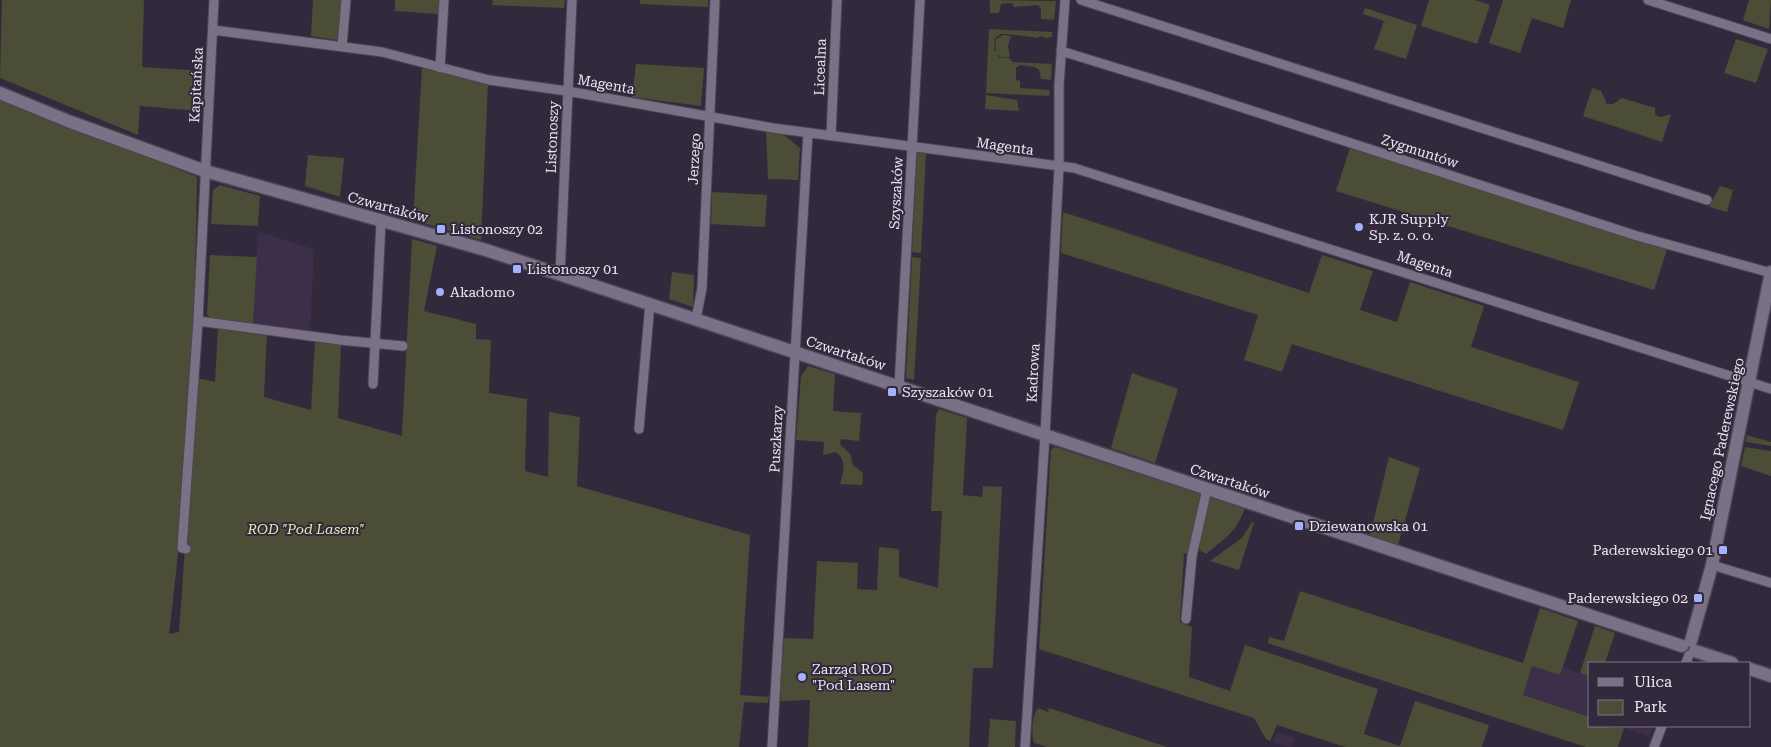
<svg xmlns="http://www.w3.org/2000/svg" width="1771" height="747" font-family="'Roboto Serif',serif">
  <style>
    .built { fill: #3c2f49 }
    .green { fill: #4b4d36 }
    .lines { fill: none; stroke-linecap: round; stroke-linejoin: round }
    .street-casing { stroke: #4d4555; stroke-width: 11 }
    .secondary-casing { stroke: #4d4555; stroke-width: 15 }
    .street { stroke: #7b7187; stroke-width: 9 }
    .secondary { stroke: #7b7187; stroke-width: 12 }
    .poi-dot { fill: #a3b2fd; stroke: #33293d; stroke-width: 2 }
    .labels { text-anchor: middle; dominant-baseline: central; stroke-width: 4; stroke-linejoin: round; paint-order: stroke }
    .street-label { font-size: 14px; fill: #ebe5f2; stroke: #33293d }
    .poi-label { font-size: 14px; fill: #ebe5f2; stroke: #33293d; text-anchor: start }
    .park-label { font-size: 14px; font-style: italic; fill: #e5e9af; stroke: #33293d }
  </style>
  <rect width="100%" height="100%" fill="#33293d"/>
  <!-- built -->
  <path class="built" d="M 258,232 L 314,249 L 310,334 L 253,325 Z
    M 1532,666 L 1560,675 L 1563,667 L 1590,677 L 1590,717 L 1523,695 Z
    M 1617,726 L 1653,726 L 1649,736 Z
    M 1277,732 L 1296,738 L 1291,747 L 1273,742 Z"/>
  <!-- green -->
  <path class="green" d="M 2,0 L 144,0 L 142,67 L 203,71 L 200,111 L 140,106 L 138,135 L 0,78 Z
    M 313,0 L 341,0 L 340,39 L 337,40 L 311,36 Z
    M 395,0 L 439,0 L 438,14 L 395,11 Z
    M 493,0 L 565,0 L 564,8 L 492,5 Z
    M 640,0 L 708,0 L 708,7 L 640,4 Z
    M 990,0 L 1056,1 L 1054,20 L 1041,19 L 1041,9 L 1038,5 L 1014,7 L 1012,3 L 1001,4 L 999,13 L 990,13 Z
    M 1429,0 L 1475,0 L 1490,5 L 1477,44 L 1421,26 Z
    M 1503,0 L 1571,0 L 1563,28 L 1532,18 L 1520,53 L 1489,43 Z
    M 1749,0 L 1771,0 L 1769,29 L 1743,20 Z
    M 1365,8 L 1417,25 L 1406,59 L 1374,49 L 1384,21 L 1363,14 Z
    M 989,29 L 1052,32 L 1052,37 L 1046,38 L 1041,36 L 1036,38 C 1032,36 1007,34 1001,34 L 995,38 L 994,51 L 999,57 L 1009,58 L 1013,62 L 1052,64 L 1051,80 L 1041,79 L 1039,70 L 1035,67 L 1020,65 L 1016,68 L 1016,80 L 1020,81 L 1020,88 L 1050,90 L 1049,96 L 986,93 Z
    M 1003,35 L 1011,36 L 1008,46 L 1010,57 L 1001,57 L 995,53 L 996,39 Z
    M 1736,39 L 1768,49 L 1756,83 L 1724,73 Z
    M 636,64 L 704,68 L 701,106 L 632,97 Z
    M 422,68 L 488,83 L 481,240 L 413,220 Z
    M 1592,88 L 1601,91 L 1607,104 L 1613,104 L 1622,98 L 1655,108 L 1655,115 L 1661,117 L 1671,114 L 1662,142 L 1583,116 Z
    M 986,95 L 1017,100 L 1019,111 L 985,109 Z
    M 0,98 L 197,177 C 195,330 188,482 169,634 L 179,632 L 197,378 L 215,382 L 218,327 L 267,333 L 264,397 L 311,410 L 315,339 L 341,343 L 338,418 L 402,436 L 412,239 L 437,246 L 424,311 L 476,324 L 476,339 L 491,340 L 489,393 L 527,399 L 525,471 L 548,477 L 549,412 L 580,417 L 577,486 L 750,535 L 740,695 L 769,697 L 768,703 L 744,702 L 739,747 L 0,747 Z
    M 766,132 L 783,134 L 800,148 L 798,180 L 768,179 Z
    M 1350,148 L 1651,244 L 1668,246 L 1654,290 L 1336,191 Z
    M 917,152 L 926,154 L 921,253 L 912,252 Z
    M 308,155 L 344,158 L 340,197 L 305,186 Z
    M 220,185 L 260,196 L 258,226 L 211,224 L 213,190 Z
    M 1720,186 L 1733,190 L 1727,212 L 1709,207 Z
    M 712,192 L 767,195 L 765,227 L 711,224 Z
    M 1063,212 L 1309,293 L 1322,255 L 1373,271 L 1360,310 L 1397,322 L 1410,282 L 1484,306 L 1471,347 L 1579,382 L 1563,430 L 1292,344 L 1282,372 L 1244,360 L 1258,315 L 1061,253 Z
    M 210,255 L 257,257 L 253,325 L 212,320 L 207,314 Z
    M 912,257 L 921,258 L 914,380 L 906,378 Z
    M 672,272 L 694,275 L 693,307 L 669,299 Z
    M 808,366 L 835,374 L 833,411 L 861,413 L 859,441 L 841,439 L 840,444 L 850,454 L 853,465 L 863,473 L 862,485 L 840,484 C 844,473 847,458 835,452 L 823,455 L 824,442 L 796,440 L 801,376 Z
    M 1132,373 L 1178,389 L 1155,463 L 1111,448 Z
    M 939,409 L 967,418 L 963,495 L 982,497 L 983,486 L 1002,487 L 993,665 L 992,668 L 973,668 L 969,747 L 808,747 L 810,700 L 780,701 L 784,638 L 813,639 L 817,561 L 858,563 L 857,589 L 877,590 L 879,547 L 899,549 L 899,577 L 938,588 L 942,511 L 931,511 L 936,415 Z
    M 1747,435 L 1771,442 L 1771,446 L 1746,442 Z
    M 1055,447 L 1201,494 L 1193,547 L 1190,554 L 1184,553 L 1180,622 L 1192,627 L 1189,677 L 1230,691 L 1245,645 L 1378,689 L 1364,734 L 1400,746 L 1415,701 L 1489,725 L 1482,747 L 1345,747 L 1277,725 L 1270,741 L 1266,739 L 1254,718 L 1039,649 L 1051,450 Z
    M 1745,447 L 1771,451 L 1771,476 L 1741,466 Z
    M 1389,457 L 1420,468 L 1398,545 L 1370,535 Z
    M 1208,497 L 1245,508 C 1237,532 1224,539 1206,554 L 1199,550 Z
    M 1252,522 L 1254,523 L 1239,570 L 1210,561 L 1242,538 Z
    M 1300,591 L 1523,663 L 1540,608 L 1578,621 L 1560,675 L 1532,666 L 1523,695 L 1590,717 L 1590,726 L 1624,728 L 1618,747 L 1586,747 L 1268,643 L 1269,637 L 1284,641 Z
    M 1595,626 L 1615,633 L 1605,663 L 1590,663 L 1590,677 L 1580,673 Z
    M 1038,708 L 1048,712 L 1049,708 L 1167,747 L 1047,747 L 1034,743 C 1031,733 1032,716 1038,708 Z
    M 990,719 L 1016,721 L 1015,747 L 988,747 Z"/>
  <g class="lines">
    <!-- street casing -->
    <g class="street-casing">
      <path id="street" d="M 1081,0 L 1707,200
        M 1648,0 L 1771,39
        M 213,30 L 382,52 L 489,80 L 567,91 L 773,128 L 1074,168 L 1771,389
        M 342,46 L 346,0
        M 1061,51 L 1188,90 L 1634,235 L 1771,273
        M 440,68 L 444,0
        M 831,136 L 837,0
        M 560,275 L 572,0
        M 696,319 L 702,288 L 715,0
        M 198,321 L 340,340 L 403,346
        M 373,384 L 381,222
        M 899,387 L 920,0
        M 639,429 L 650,303
        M 186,549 L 182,548 L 198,321 L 214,0
        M 1712,565 L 1771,583
        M 1186,619 L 1192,556 L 1207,489
        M 1686,663 L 1689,655
        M 772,747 L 808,133
        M 1025,747 L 1045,435 L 1059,166 L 1059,85 L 1065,0
        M 1654,747 L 1662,726"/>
    </g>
    <!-- secondary casing -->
    <g class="secondary-casing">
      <path id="secondary" d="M 0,93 L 68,121 L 205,171 L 486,250 L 1682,646
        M 1691,641 L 1712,565 L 1771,272
        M 1695,651 L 1732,663
        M 1750,669 L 1771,676"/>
    </g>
    <!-- street -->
    <use href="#street" class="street"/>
    <!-- secondary -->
    <use href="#secondary" class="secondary"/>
  </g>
  <!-- markers -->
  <g class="poi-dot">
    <circle cx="1359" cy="227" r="5"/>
    <rect x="436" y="224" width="10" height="10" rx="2.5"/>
    <rect x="512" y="264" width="10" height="10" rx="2.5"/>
    <circle cx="440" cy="292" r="5"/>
    <rect x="887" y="387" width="10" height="10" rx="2.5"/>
    <rect x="1294" y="521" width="10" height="10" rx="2.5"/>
    <rect x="1718" y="545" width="10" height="10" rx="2.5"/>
    <rect x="1693" y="593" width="10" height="10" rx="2.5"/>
    <circle cx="802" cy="677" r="5"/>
  </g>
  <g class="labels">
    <!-- street labels -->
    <g class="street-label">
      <text transform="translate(820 67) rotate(-88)">Licealna</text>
      <text transform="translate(606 84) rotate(10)">Magenta</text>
      <text transform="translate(196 85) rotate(-87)">Kapitańska</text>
      <text transform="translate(552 137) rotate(-88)">Listonoszy</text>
      <text transform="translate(1005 146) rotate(8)">Magenta</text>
      <text transform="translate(1420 151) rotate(18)">Zygmuntów</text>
      <text transform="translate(694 159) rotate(-87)">Jerzego</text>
      <text transform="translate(896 193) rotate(-87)">Szyszaków</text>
      <text transform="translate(388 207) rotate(15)">Czwartaków</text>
      <text transform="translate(1425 264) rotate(18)">Magenta</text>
      <text transform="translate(846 353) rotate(18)">Czwartaków</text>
      <text transform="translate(1033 373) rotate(-87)">Kadrowa</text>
      <text transform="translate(776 439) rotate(-87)">Puszkarzy</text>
      <text transform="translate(1722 439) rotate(-78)">Ignacego Paderewskiego</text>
      <text transform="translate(1230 481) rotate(18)">Czwartaków</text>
    </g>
    <!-- poi labels -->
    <g class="poi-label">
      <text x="1369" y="219">KJR Supply<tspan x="1369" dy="16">Sp. z. o. o.</tspan></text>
      <text x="451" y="229">Listonoszy 02</text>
      <text x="527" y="269">Listonoszy 01</text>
      <text x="450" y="292">Akadomo</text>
      <text x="902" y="392">Szyszaków 01</text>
      <text x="1309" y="526">Dziewanowska 01</text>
      <text x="1713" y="550" text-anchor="end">Paderewskiego 01</text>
      <text x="1688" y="598" text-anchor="end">Paderewskiego 02</text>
      <text x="812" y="669">Zarząd ROD<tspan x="812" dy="16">"Pod Lasem"</tspan></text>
    </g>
    <!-- park labels -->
    <g class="park-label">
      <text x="306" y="529">ROD "Pod Lasem"</text>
    </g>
  </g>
  <!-- legend -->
  <rect x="1588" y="662" width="162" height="65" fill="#33293d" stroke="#7d7485"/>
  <rect x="1598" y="678" width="25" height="8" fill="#7b7187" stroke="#7d7485"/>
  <text x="1634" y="687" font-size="15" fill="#ebe5f2">Ulica</text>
  <rect x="1598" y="700" width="25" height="15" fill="#4b4d36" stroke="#7d7485"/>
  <text x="1634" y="712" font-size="15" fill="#ebe5f2">Park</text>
</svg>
